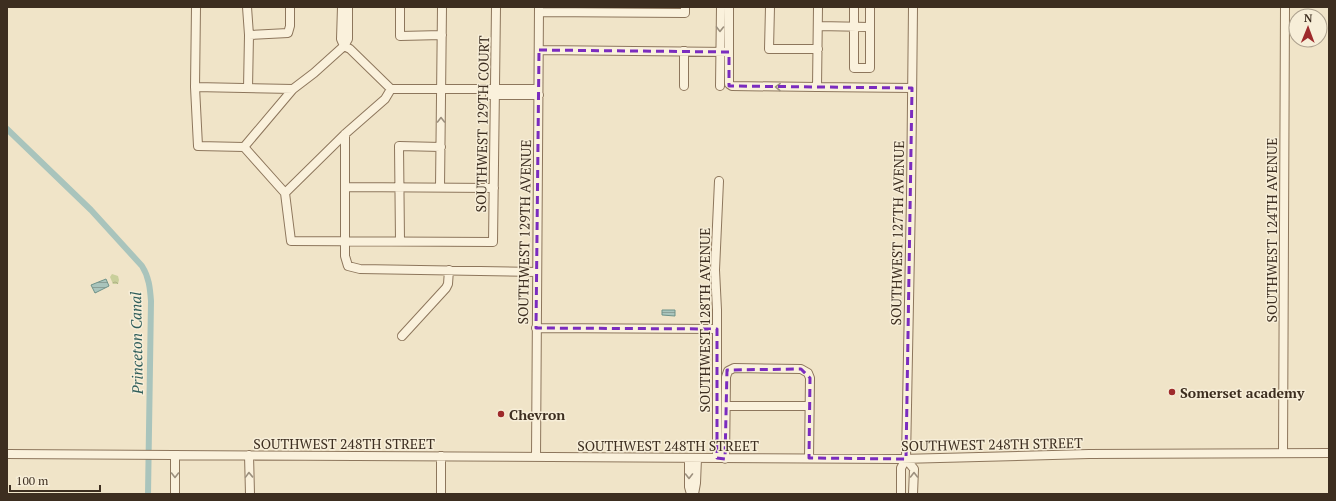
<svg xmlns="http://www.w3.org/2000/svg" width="1336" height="501" font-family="'PT Serif',serif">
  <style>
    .forest { fill: url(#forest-crowns) }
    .water { fill: url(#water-rules); stroke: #6f938a }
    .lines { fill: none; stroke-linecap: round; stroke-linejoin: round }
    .canal { stroke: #a9c4bc; stroke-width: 6 }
    .minor-casing { stroke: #8d765c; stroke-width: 10 }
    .minor { stroke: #faf1dc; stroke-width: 8 }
    .oneway { stroke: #9c907e }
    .marked { fill: none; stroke: #7b2cbf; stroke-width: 3; stroke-dasharray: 8 5; stroke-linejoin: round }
    .poi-dot { fill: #9e2a2b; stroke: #f7eed8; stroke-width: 1.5 }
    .labels { text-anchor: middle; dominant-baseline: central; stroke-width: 3; stroke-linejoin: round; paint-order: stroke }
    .street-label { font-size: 14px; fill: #3d2e20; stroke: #f7eed8 }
    .poi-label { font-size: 14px; font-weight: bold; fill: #3d2e20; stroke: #f7eed8; text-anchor: start }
    .water-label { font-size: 15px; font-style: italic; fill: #2f5d5a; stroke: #f7eed8 }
  </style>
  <defs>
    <pattern id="forest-crowns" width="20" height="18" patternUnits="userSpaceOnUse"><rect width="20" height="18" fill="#c9cf9b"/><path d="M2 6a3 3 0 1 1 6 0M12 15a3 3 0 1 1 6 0" fill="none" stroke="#aeb285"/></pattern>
    <pattern id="water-rules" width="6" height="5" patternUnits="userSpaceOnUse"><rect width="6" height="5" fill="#a9c4bc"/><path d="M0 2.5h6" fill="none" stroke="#8ba098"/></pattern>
  </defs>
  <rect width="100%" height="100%" fill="#f0e4c8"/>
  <!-- forest -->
  <path class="forest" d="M 112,274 L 118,276 L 119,280 L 118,284 L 113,284 L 110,277 Z"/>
  <!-- water -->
  <path class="water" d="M 106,279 L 109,286 L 95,293 L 91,285 Z
    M 662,310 L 675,310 L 675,316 L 662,315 Z"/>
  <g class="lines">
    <!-- canal -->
    <path class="canal" d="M 7,129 L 91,210 L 142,266 C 149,277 150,288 151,301 L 148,494"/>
    <!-- minor casing -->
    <g class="minor-casing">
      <path id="minor" d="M 196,7 L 195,87 L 198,146 L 244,147 L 285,193
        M 247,7 L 249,35 L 248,88
        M 342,7 L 341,39 L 344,46
        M 400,7 L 400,36 L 442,35
        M 729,7 L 729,84 L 732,86 L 817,87
        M 770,7 L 769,49 L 818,49
        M 818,7 L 817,87 L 912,88
        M 854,7 L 854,68 L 870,68 L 870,7
        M 539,12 L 685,13 L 685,7
        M 818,26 L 870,27
        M 249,35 L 288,33 L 290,26 L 290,7
        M 344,46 L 350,49 L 391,89 L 538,89
        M 539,50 L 729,52
        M 684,86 L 684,51
        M 720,86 L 721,7
        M 195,87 L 293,89
        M 391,89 L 385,99 L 345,134 L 285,193 L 291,241 L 493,242 L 496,7
        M 490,95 L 539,95
        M 345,134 L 345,256 L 348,266 L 360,269 L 537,272
        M 244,147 L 293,89 L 314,73 L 344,46 L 348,39 L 348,7
        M 345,187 L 494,188
        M 440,187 L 442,7
        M 400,241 L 399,146 L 441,147
        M 536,328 L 717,329
        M 402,336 L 446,288 L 448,284 L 449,270
        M 726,406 L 809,406
        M 1283,453 L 1285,7
        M 7,454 L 901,459 L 1089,454 L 1329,453
        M 249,455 L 250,494
        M 441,456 L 441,494
        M 536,457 L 539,7
        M 689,458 L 689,487 L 691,494
        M 717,458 L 717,310 L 715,270 L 719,181
        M 725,459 L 726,377 L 728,371 L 734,368 L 801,369 L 808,373 L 810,378 L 809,458
        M 906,459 L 914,469 L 913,494
        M 175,494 L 175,455
        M 694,494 L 696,483 L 697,458
        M 901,494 L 901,468 L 906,459 L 911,197 L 913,7"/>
    </g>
    <!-- minor -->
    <use href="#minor" class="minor"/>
  </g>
  <!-- one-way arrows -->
  <defs><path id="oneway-chevron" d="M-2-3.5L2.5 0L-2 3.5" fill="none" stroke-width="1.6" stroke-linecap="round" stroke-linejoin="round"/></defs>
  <g class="oneway">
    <use href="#oneway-chevron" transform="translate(720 29) rotate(91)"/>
    <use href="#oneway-chevron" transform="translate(778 87) rotate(-179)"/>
    <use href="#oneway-chevron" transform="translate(441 120) rotate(-90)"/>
    <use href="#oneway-chevron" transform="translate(175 475) rotate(90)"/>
    <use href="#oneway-chevron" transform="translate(249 475) rotate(-92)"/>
    <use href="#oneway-chevron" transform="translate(914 475) rotate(-90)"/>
    <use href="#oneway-chevron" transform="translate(689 476) rotate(90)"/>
  </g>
  <!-- marked area -->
  <path class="marked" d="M 539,50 L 729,52 L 729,86 L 912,88 L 906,459 L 809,458 L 810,378 L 801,369 L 727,370 L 725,459 L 717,458 L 717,329 L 536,328 Z"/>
  <!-- markers -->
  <g class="poi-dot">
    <circle cx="1172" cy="392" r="4"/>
    <circle cx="501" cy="414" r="4"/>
  </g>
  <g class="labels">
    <!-- street labels -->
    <g class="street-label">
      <text transform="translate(482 124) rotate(-89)">SOUTHWEST 129TH COURT</text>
      <text transform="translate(1271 230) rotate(-90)">SOUTHWEST 124TH AVENUE</text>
      <text transform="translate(524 232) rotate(-89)">SOUTHWEST 129TH AVENUE</text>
      <text transform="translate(897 233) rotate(-89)">SOUTHWEST 127TH AVENUE</text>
      <text transform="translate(704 320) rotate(-90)">SOUTHWEST 128TH AVENUE</text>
      <text x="344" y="443">SOUTHWEST 248TH STREET</text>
      <text transform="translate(992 444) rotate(-1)">SOUTHWEST 248TH STREET</text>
      <text x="668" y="445">SOUTHWEST 248TH STREET</text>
    </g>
    <!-- poi labels -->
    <g class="poi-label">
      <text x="1180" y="392">Somerset academy</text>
      <text x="509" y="414">Chevron</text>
    </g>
    <!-- water labels -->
    <g class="water-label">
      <text transform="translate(136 343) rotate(-91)">Princeton Canal</text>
    </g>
  </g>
  <!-- border -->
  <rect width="1336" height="501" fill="none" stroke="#3d2e20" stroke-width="16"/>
  <!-- north arrow -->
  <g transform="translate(1308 28) rotate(1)"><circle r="19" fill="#f7eed8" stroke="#ada18e"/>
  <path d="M0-3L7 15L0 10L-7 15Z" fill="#9e2a2b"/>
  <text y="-6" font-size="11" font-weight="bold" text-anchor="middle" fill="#3d2e20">N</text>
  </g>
  <!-- scale -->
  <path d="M10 485v6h90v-6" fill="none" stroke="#3d2e20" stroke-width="2"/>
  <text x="16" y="485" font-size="12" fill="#3d2e20" stroke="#f7eed8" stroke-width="3" paint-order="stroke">100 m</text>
</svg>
